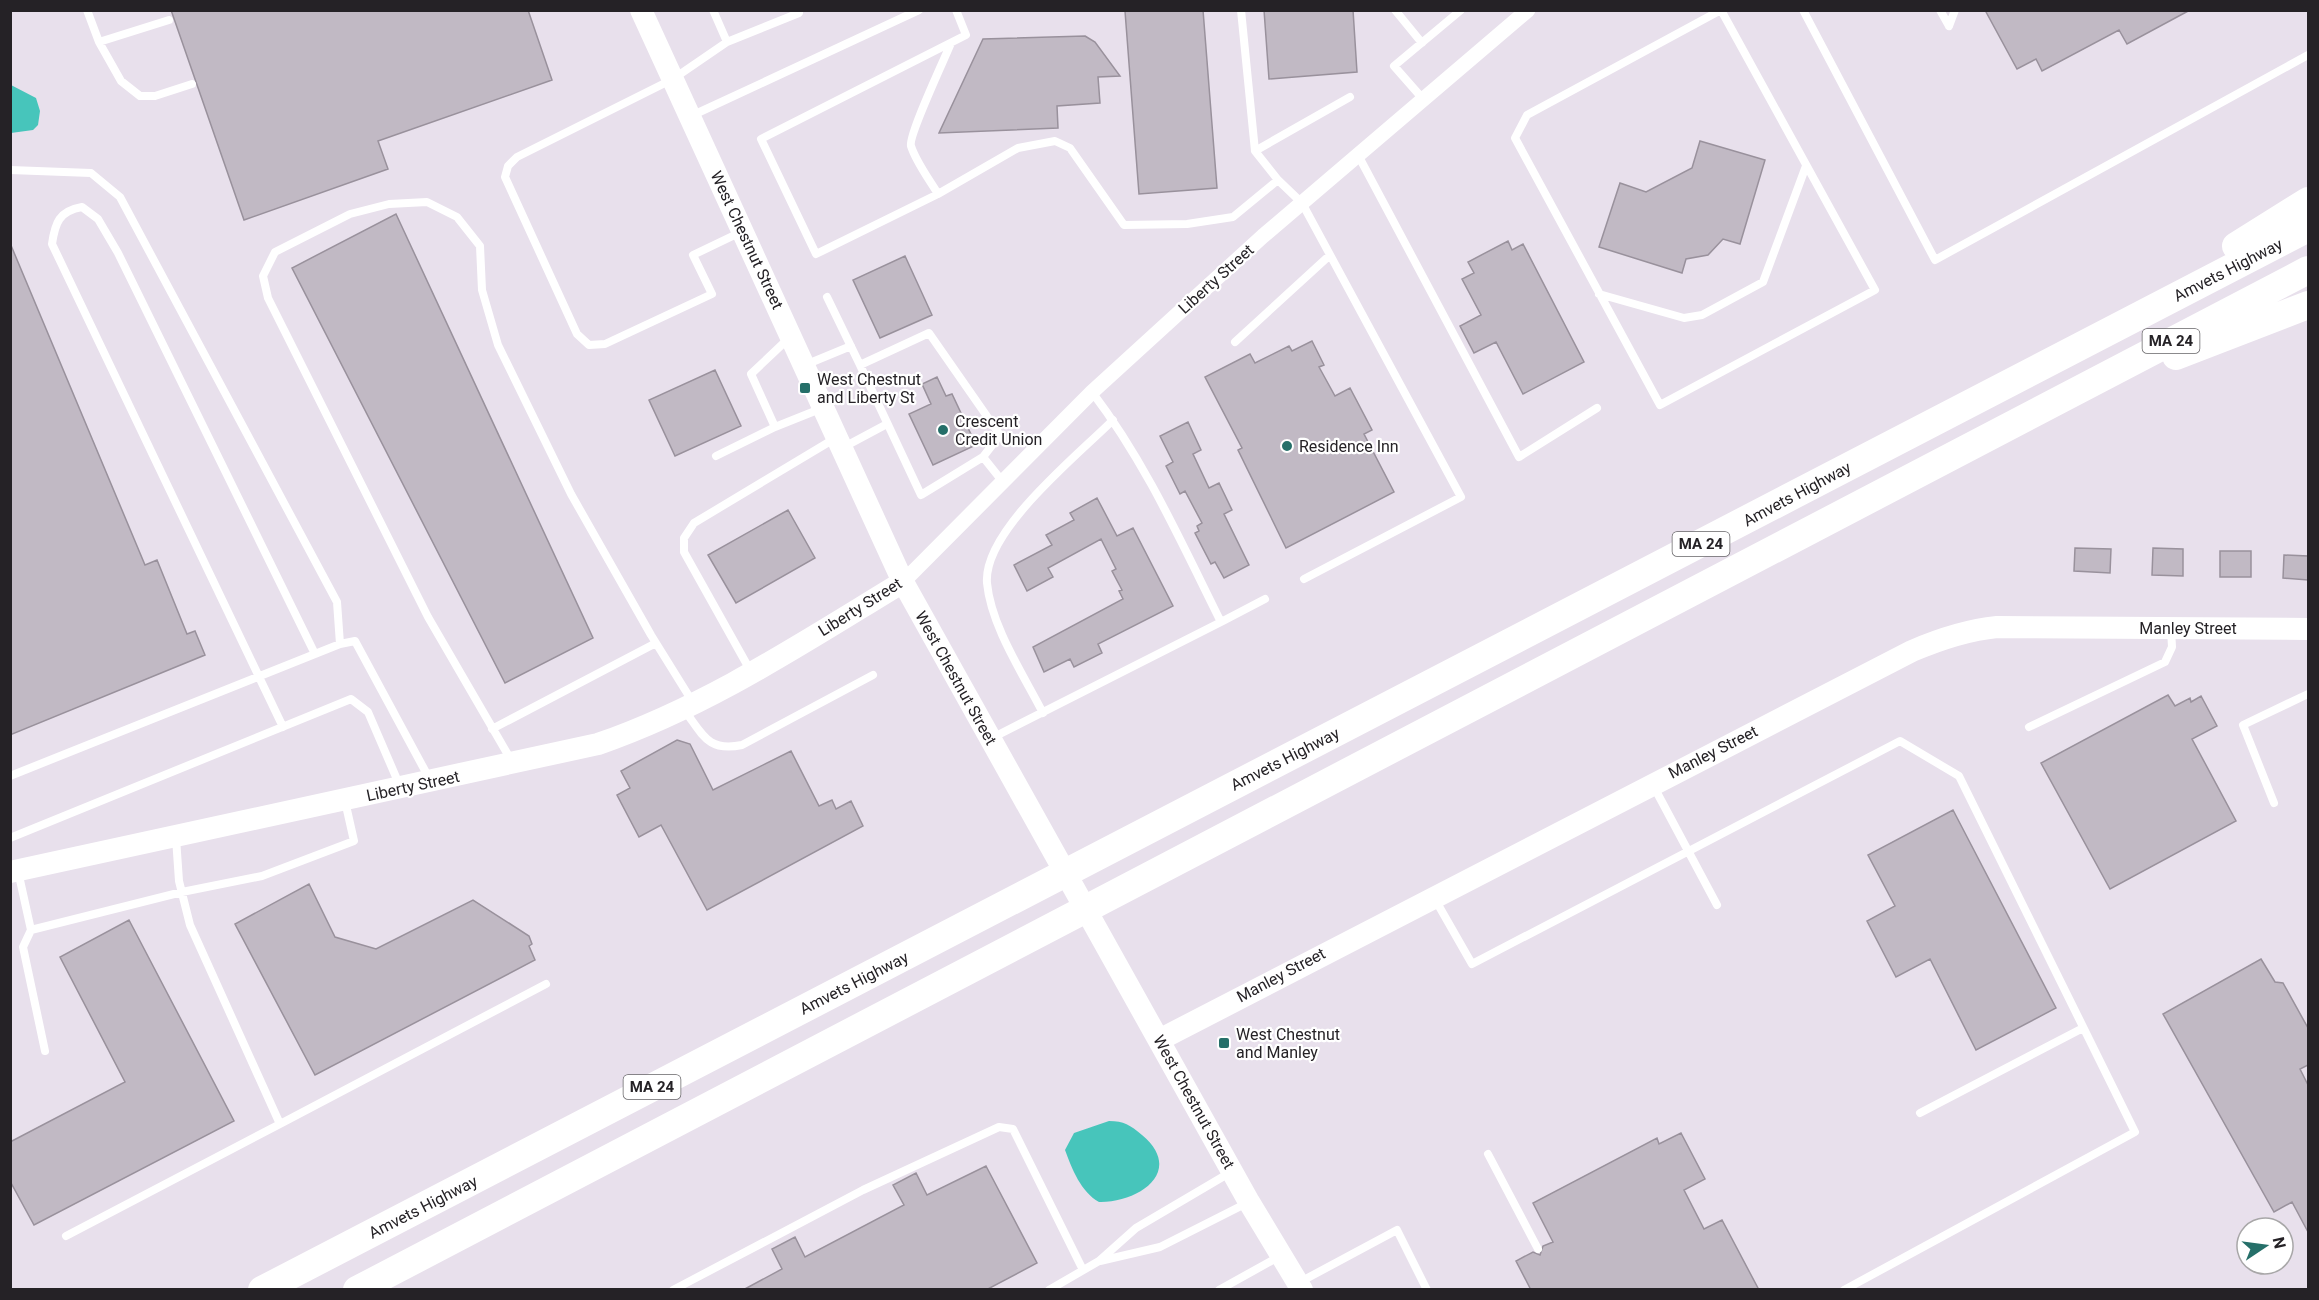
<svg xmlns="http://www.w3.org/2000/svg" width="2319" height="1300" font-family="Roboto,sans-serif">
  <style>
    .water { fill: #47c5bb }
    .building { fill: #c1b9c4; stroke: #99919c; stroke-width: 1.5 }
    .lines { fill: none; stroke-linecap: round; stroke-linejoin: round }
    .lane { stroke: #fff; stroke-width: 8 }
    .street { stroke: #fff; stroke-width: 15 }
    .secondary { stroke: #fff; stroke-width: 22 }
    .highway { stroke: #fff; stroke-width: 28 }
    .poi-dot { fill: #256f69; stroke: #fff; stroke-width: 2 }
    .labels { text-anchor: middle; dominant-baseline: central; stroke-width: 4.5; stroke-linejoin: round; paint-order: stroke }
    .shield { fill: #fff; stroke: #666467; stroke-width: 1.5 }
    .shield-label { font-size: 15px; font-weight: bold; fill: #252226 }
    .street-label { font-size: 16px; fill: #252226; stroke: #fff }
    .poi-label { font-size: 16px; fill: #252226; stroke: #fff; text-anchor: start }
  </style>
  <rect width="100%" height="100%" fill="#e8e0ec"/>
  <!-- water -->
  <path class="water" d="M 11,85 L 36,98 L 40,111 L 38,125 L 33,130 L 11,133 Z
    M 1109,1121 C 1124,1121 1130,1125 1142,1135 C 1185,1171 1139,1203 1099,1202 C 1081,1192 1072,1169 1065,1150 L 1074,1133 Z"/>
  <!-- building -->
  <path class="building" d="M 171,10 L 528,10 L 552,80 L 378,141 L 388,169 L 244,220 Z
    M 1203,10 L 1217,188 L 1139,194 L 1125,11 Z
    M 1264,10 L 1353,10 L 1357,72 L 1269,79 Z
    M 1985,10 L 2190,10 L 2127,44 L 2119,30 L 2042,71 L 2036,59 L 2017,69 Z
    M 1085,36 L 1095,42 L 1120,76 L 1098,77 L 1100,103 L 1057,106 L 1058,128 L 939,133 L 983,39 Z
    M 1700,141 L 1765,160 L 1740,244 L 1723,239 L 1708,255 L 1686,259 L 1682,273 L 1599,247 L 1620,183 L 1646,192 L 1692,168 Z
    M 396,214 L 593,638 L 505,683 L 292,268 Z
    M 1508,241 L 1512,250 L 1523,244 L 1584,362 L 1523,394 L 1496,342 L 1474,353 L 1460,326 L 1481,315 L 1462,279 L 1474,273 L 1468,262 Z
    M 10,243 L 145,565 L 157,560 L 187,634 L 195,631 L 205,655 L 10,735 Z
    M 905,256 L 932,315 L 880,338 L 853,280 Z
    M 1312,341 L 1324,365 L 1319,367 L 1335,396 L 1350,388 L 1372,430 L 1364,434 L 1394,492 L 1286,548 L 1238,450 L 1242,448 L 1205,377 L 1250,354 L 1255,363 L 1289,346 L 1292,351 Z
    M 715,370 L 741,426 L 675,456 L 649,400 Z
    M 937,377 L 946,396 L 952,394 L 976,445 L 933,465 L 909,414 L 931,404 L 922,384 Z
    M 1188,422 L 1201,450 L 1193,454 L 1209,488 L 1219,483 L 1232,510 L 1224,514 L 1249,565 L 1224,578 L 1215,562 L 1211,564 L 1195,533 L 1199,531 L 1197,526 L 1202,523 L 1185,491 L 1180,494 L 1166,466 L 1173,462 L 1160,436 Z
    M 1097,498 L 1117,536 L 1133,528 L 1173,606 L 1098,644 L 1102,653 L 1074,667 L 1070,659 L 1044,672 L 1033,647 L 1123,599 L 1119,591 L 1122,590 L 1112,571 L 1116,569 L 1101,539 L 1048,568 L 1053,577 L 1027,591 L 1014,565 L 1052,545 L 1046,535 L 1074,520 L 1070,513 Z
    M 788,510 L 815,558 L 736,603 L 708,555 Z
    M 2075,548 L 2111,549 L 2110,573 L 2074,571 Z
    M 2153,548 L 2183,549 L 2183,576 L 2152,575 Z
    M 2220,551 L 2251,551 L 2251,577 L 2220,577 Z
    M 2284,555 L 2308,556 L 2308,580 L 2283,578 Z
    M 2168,695 L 2175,706 L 2190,698 L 2191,702 L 2201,696 L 2217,726 L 2192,739 L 2236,821 L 2110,889 L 2041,763 Z
    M 677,740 L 690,744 L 713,790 L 791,751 L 819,806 L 832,800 L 836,809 L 851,801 L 863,826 L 707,910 L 661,825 L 639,837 L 617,795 L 630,788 L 621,771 Z
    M 1953,810 L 2056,1008 L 1976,1050 L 1930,959 L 1896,977 L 1867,921 L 1895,906 L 1868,855 Z
    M 309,884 L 335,937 L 376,949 L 473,900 L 529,936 L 532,944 L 529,946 L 535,960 L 315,1075 L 235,924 Z
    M 129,920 L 234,1121 L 34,1225 L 10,1181 L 10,1142 L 125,1082 L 60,957 Z
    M 2261,959 L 2275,982 L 2283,983 L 2308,1028 L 2308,1065 L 2300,1069 L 2308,1085 L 2308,1232 L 2292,1202 L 2274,1212 L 2163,1014 Z
    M 1681,1133 L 1705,1179 L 1684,1190 L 1704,1229 L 1722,1220 L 1759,1290 L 1531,1290 L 1516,1261 L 1533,1252 L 1540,1255 L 1543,1246 L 1553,1242 L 1533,1203 L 1657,1138 L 1659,1144 Z
    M 986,1166 L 1037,1263 L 986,1290 L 743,1290 L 782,1269 L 772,1249 L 795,1237 L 805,1257 L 904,1205 L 893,1185 L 916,1173 L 927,1195 Z"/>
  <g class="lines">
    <!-- lane -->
    <path class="lane" d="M 87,10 L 99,42 L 169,20
      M 713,10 L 727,42 L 799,13 L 799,10
      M 956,10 L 966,35 L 761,139 L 816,254 L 938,194 L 1018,148 L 1055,141 L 1070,148 L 1124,225 L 1187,224 L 1233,217 L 1278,180 L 1302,203 L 1461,497 L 1304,579
      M 1241,10 L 1255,151 L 1278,180
      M 1395,10 L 1422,43
      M 1721,10 L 1527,115 L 1515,138 L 1660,405 L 1875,290 L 1721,10
      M 1803,10 L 1935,260 L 2308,55
      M 1940,10 L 1949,26
      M 1949,26 L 1955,10
      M 99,42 L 121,81 L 140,96 L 155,96 L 192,84
      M 727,42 L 673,79 L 517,157 L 508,166 L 505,177 L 577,334 L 589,345 L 605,344 L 712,294 L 693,255 L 741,232
      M 1423,99 L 1394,66 L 1461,10
      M 691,116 L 919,10
      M 1255,151 L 1350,97
      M 1358,155 L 1519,457 L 1597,408
      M 10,170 L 91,173 L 120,197 L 337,602 L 340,644
      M 938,194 C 929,179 916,162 911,146 C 908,136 945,58 951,43
      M 1599,294 L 1684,318 L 1702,315 L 1763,282 L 1806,166
      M 827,297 L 860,365 L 929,333 L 1000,435 L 983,457 L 1003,482
      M 789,338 L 751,374 L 775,427 L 820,409
      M 1235,342 L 1330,255
      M 805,365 L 851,346
      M 860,365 L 921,495 L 983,457
      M 844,447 L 887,424
      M 716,456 L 775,427
      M 1221,622 L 1265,599
      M 750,670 L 684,552 L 684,538 L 694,523 L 834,439
      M 685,711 C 703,735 708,752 742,745 L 873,675
      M 1043,713 C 1023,674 991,626 987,583 C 983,531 1077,456 1113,420
      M 283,727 L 52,244 C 55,223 59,211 82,207 L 98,219 L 118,253 L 315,654
      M 2029,727 L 2165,662 L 2172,647 L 2171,629
      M 492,729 L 656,643
      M 992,738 L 1221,622 C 1181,542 1146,463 1092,392
      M 511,760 L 428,617 L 268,298 L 263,276 L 275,252 L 350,214 L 389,204 L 427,202 L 457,217 L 480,246 L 482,290 L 498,345 L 571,494 L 651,635 L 692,701
      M 10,776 L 340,644 L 355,641 L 429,778
      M 1654,787 L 1717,905
      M 2274,803 L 2243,725 L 2308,694
      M 10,838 L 351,699 L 368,712 L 399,784
      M 18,871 L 31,930 L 182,892 L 262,876 L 354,841 L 345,801
      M 1436,901 L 1472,964 L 1900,741 L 1959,776 L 2135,1132 L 1844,1290
      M 31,930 L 23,947 L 45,1051
      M 1920,1113 L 2083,1028
      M 280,1124 L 546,984
      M 1488,1154 L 1538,1249
      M 66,1236 L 280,1124 L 190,925 L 179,881 L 176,838
      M 1100,1261 L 1160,1247 L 1247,1203
      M 1300,1282 L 1397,1230 L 1427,1290
      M 673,1290 L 863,1190 L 999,1127 L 1013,1129 L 1083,1270
      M 1049,1290 L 1099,1261 L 1136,1228 L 1231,1172
      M 1219,1290 L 1280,1256"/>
    <!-- street -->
    <path class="street" d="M 903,582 L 1092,392 L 1263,236 L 1528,10"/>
    <!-- secondary -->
    <path class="secondary" d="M 641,10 L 903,582 L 1249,1202 L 1302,1290
      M 10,872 L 598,744 C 708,706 804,642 903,582
      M 1159,1040 L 1912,651 C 1940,639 1967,630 1997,627 L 2308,629"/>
    <!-- highway -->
    <path class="highway" d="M 2236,246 L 2308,201
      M 2176,356 L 2308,305
      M 262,1290 L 2308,228
      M 357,1290 L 2308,270"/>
  </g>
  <!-- markers -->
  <g class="poi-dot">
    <rect x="799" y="382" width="12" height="12" rx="3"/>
    <circle cx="943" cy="430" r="6"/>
    <circle cx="1287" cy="446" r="6"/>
    <rect x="1218" y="1037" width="12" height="12" rx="3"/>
  </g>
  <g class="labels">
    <!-- shield labels -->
    <g class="shield">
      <rect x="2142.5" y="329" width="57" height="24" rx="4.5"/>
      <rect x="1672.5" y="532" width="57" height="24" rx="4.5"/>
      <rect x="623.5" y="1075" width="57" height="24" rx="4.5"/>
    </g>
    <g class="shield-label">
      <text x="2171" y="341">MA 24</text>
      <text x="1701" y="544">MA 24</text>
      <text x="652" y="1087">MA 24</text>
    </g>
    <!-- street labels -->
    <g class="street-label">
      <text transform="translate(747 240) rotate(65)">West Chestnut Street</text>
      <text transform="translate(2228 270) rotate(-27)">Amvets Highway</text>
      <text transform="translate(1216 279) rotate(-42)">Liberty Street</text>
      <text transform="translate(1797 494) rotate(-28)">Amvets Highway</text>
      <text transform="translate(860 607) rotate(-32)">Liberty Street</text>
      <text x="2188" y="628">Manley Street</text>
      <text transform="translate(956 678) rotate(61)">West Chestnut Street</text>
      <text transform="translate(1713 752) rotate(-27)">Manley Street</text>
      <text transform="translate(1285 759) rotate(-27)">Amvets Highway</text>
      <text transform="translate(413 786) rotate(-12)">Liberty Street</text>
      <text transform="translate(1281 975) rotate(-28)">Manley Street</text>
      <text transform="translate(854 983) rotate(-27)">Amvets Highway</text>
      <text transform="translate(1194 1102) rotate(61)">West Chestnut Street</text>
      <text transform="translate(423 1207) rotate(-27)">Amvets Highway</text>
    </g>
    <!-- poi labels -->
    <g class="poi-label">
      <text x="817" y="379">West Chestnut<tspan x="817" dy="18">and Liberty St</tspan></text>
      <text x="955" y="421">Crescent<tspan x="955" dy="18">Credit Union</tspan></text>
      <text x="1299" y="446">Residence Inn</text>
      <text x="1236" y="1034">West Chestnut<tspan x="1236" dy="18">and Manley</tspan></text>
    </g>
  </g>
  <!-- border -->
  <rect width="2319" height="1300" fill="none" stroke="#252226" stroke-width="24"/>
  <!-- north arrow -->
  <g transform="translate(2265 1246) rotate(77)"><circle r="28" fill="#ffffff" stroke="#a8a7a8" stroke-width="1.5"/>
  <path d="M0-4.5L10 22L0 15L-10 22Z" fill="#256f69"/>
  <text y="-9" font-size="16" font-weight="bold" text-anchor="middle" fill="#252226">N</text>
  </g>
</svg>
